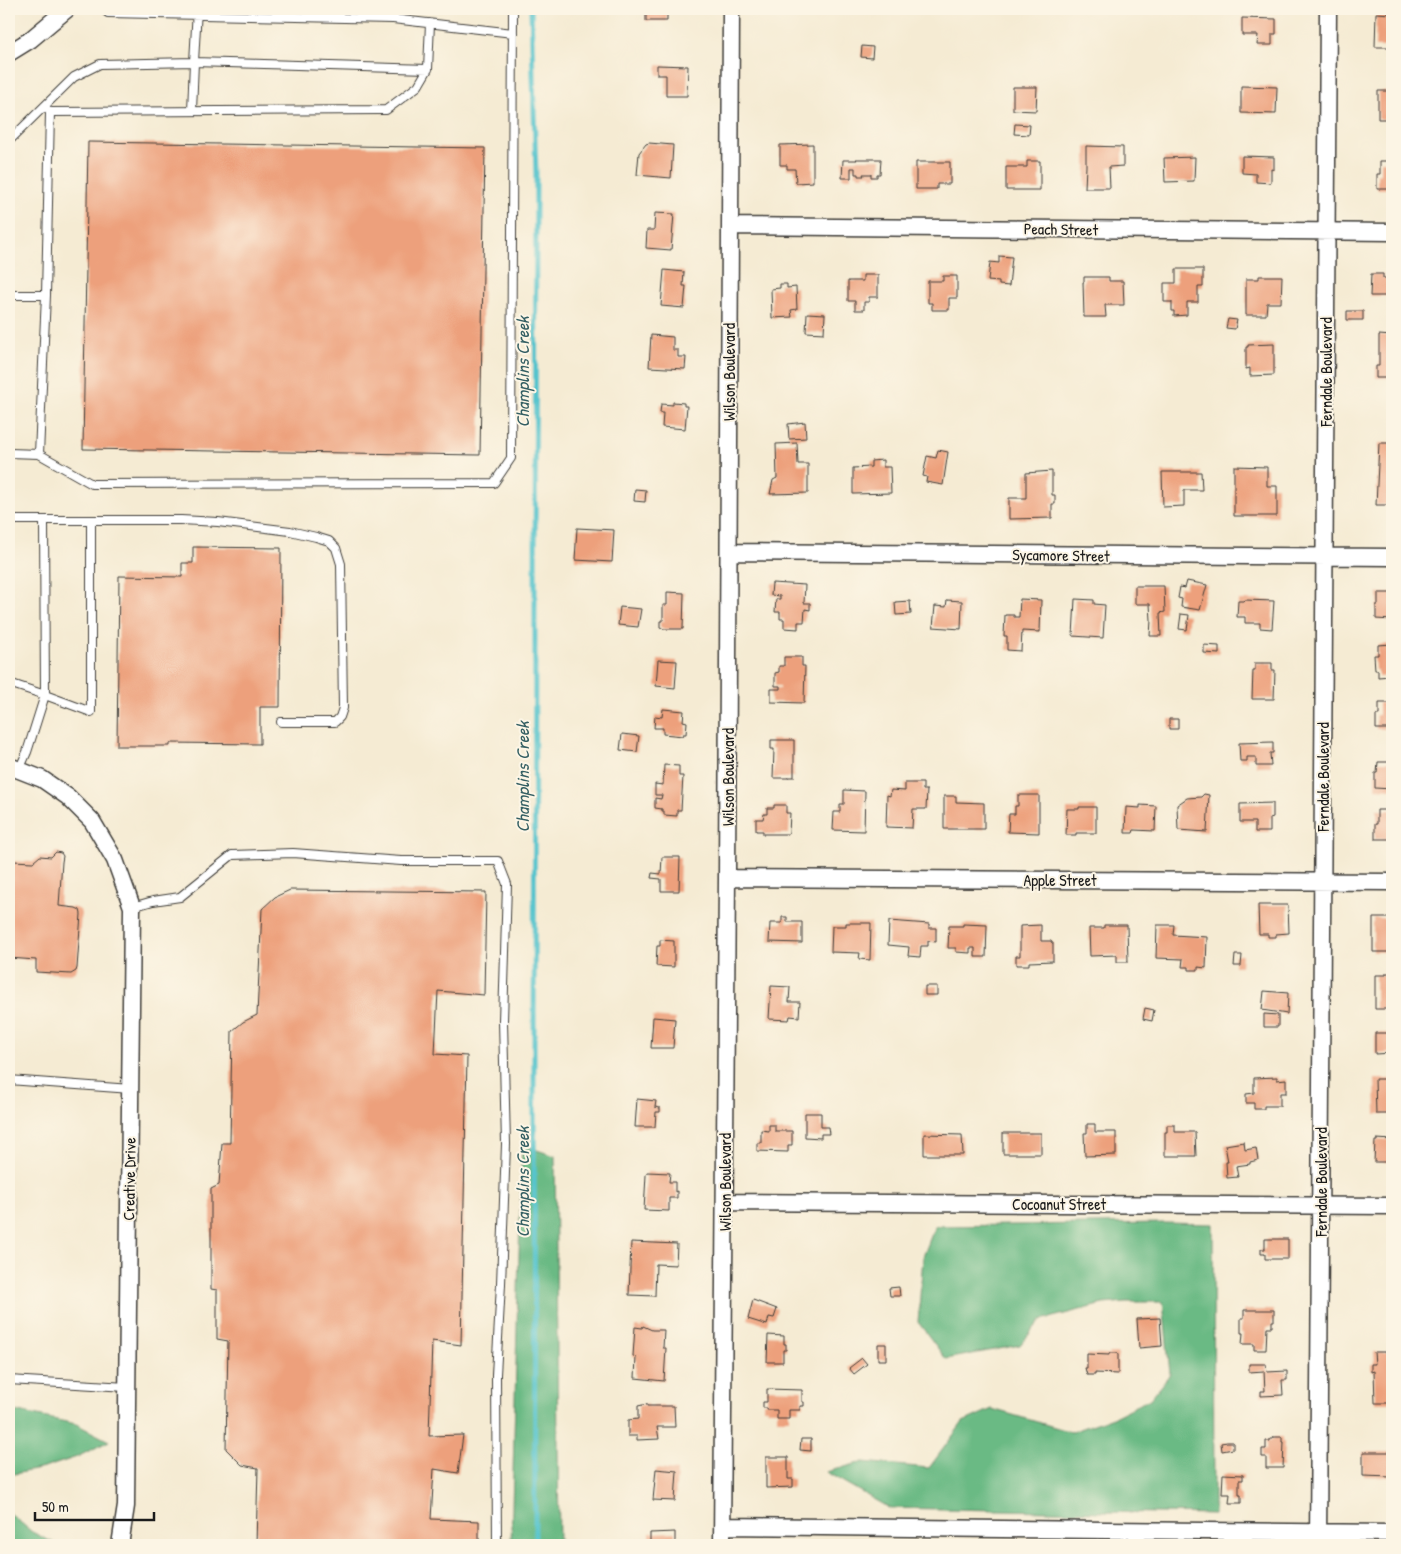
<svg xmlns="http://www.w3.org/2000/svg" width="1401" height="1554" font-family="'Patrick Hand',sans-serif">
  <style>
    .forest { fill: #6bba84; stroke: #446b50 }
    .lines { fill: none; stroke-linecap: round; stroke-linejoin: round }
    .stream { stroke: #57c4cd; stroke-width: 5 }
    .building { fill: #eda07c }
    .lane-casing { stroke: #3d3b37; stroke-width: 10 }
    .street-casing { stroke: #3d3b37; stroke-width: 19 }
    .lane { stroke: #fff; stroke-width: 8 }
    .street { stroke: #fff; stroke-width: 16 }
    .labels { text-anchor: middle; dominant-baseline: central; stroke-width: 4; stroke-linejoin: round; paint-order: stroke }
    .street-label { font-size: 16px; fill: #1c1c1c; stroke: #fcf5e5 }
    .water-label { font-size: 18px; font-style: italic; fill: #345f63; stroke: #fcf5e5 }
  </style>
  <rect width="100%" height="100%" fill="#fcf5e5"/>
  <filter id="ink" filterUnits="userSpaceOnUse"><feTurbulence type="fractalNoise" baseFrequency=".02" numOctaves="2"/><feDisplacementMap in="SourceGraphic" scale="10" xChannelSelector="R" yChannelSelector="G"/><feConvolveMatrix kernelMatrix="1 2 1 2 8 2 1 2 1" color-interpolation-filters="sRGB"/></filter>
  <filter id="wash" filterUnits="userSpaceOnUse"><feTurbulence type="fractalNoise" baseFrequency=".0096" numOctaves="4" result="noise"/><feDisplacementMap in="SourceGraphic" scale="20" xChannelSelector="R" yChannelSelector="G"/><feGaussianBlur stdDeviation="1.12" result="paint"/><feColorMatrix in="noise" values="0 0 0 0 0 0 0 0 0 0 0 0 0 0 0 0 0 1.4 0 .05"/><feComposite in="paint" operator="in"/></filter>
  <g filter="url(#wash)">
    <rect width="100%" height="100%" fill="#f5ebd3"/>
    <!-- forest -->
    <path class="forest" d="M 522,1145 L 555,1156 L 559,1545 L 511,1545 Z
      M 1166,1223 L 1213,1224 L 1214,1514 L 889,1508 L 826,1472 L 863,1462 L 929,1468 L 963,1422 L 992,1409 L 1072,1432 L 1116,1416 L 1150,1399 L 1170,1374 L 1163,1302 L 1126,1302 L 1103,1304 L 1041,1320 L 1020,1345 L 946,1359 L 918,1322 L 923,1257 L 935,1226 Z
      M 9,1410 L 76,1424 L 109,1441 L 77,1457 L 44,1468 L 9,1475 Z
      M 9,1513 L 32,1532 L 58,1545 L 9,1545 Z"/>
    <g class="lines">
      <!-- stream -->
      <path class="stream" d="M 531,9 L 536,173 L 534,1069 L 535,1545"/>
    </g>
    <g id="blocks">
      <!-- building -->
      <path class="building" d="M 646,9 L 667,9 L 667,21 L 646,21 Z
        M 1376,13 L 1392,14 L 1392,47 L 1375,47 Z
        M 1242,18 L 1276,19 L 1276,34 L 1272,34 L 1272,45 L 1257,45 L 1258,35 L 1242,35 Z
        M 862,46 L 873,47 L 872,58 L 861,57 Z
        M 657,65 L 688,66 L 687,96 L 666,96 L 666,75 L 657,75 Z
        M 1241,86 L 1277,87 L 1276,114 L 1241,113 Z
        M 1013,87 L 1037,87 L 1036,111 L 1013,110 Z
        M 1378,91 L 1392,91 L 1392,119 L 1378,119 Z
        M 1015,124 L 1030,125 L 1029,135 L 1014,134 Z
        M 88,142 L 485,148 L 480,455 L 83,449 Z
        M 649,143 L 673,145 L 671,178 L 637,175 L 639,153 L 646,144 Z
        M 813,144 L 813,182 L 796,183 L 795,169 L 787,169 L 787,165 L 780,165 L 780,145 Z
        M 1086,146 L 1123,147 L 1123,166 L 1109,167 L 1110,188 L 1085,188 L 1086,166 Z
        M 1242,156 L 1274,157 L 1274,170 L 1271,169 L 1271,183 L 1256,182 L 1256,174 L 1242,173 Z
        M 1195,157 L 1194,181 L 1165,182 L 1164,158 Z
        M 856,159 L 881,159 L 880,174 L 877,174 L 877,177 L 871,177 L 871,174 L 863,174 L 864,176 L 858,176 L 858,174 L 855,174 L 855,168 L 851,168 L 851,178 L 842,178 L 843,160 L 857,160 Z
        M 1027,161 L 1040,161 L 1040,190 L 1006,190 L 1006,167 L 1027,167 Z
        M 1380,161 L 1392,161 L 1392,189 L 1377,189 L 1377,174 L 1380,174 Z
        M 916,162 L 950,162 L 950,184 L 937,184 L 937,189 L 916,189 Z
        M 655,213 L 674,214 L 671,250 L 646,248 L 647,230 L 654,230 Z
        M 999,256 L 1012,257 L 1009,286 L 999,285 L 999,282 L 988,281 L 990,262 L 999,263 Z
        M 1176,269 L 1203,269 L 1203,287 L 1198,287 L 1198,302 L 1187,302 L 1187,315 L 1174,316 L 1174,311 L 1172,311 L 1172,302 L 1164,302 L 1164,283 L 1176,283 Z
        M 664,270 L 684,272 L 683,286 L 686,286 L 684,308 L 661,306 Z
        M 1387,273 L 1392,273 L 1392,296 L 1370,296 L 1371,274 L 1383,274 L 1383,278 L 1387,278 Z
        M 863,275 L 878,275 L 878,297 L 869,297 L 869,302 L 864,302 L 864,310 L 855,310 L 855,301 L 848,301 L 848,281 L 863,281 Z
        M 943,276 L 957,276 L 957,298 L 949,298 L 949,310 L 932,310 L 932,303 L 928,303 L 928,281 L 943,281 Z
        M 1259,276 L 1282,276 L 1281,303 L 1267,303 L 1266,315 L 1246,315 L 1246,279 L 1259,279 Z
        M 1084,277 L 1109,277 L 1109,281 L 1123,281 L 1124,305 L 1105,305 L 1106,317 L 1084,317 L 1083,282 L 1084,282 Z
        M 780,284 L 787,284 L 787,288 L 796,287 L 797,309 L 791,310 L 792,317 L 772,318 L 771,289 L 780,288 Z
        M 1347,311 L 1363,311 L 1363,320 L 1347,320 Z
        M 807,313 L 825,314 L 824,333 L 806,332 Z
        M 1228,319 L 1237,320 L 1235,329 L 1226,328 Z
        M 651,335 L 673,337 L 673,350 L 678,350 L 678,357 L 686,357 L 685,369 L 649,367 Z
        M 1379,335 L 1392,336 L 1392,378 L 1376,378 L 1376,366 L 1379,366 Z
        M 1274,344 L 1274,375 L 1250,376 L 1250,368 L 1246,369 L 1246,347 L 1248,347 L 1248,345 Z
        M 673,402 L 684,403 L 684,406 L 687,406 L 685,429 L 662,427 L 663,413 L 660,413 L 661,404 L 673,405 Z
        M 805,422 L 806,438 L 789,439 L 788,424 Z
        M 797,443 L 798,464 L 808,464 L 808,493 L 770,494 L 773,480 L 777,478 L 776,444 Z
        M 1379,443 L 1392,443 L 1392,505 L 1376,505 Z
        M 938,450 L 948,452 L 943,485 L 926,482 L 927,477 L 923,476 L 927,456 L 936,458 Z
        M 883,460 L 883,467 L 890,467 L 891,493 L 853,494 L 853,468 L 871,467 L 871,461 Z
        M 1234,466 L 1267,467 L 1267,486 L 1277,486 L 1277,516 L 1234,516 Z
        M 1052,471 L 1052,495 L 1055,495 L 1055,504 L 1052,504 L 1052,518 L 1009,519 L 1009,498 L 1026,498 L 1026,473 Z
        M 1162,472 L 1201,472 L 1202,490 L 1184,490 L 1184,506 L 1163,507 Z
        M 635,489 L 646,490 L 645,502 L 634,501 Z
        M 577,528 L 614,530 L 612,562 L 575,560 Z
        M 193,547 L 281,548 L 280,707 L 260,707 L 260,744 L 170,743 L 170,746 L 117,746 L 119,576 L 182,577 L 182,563 L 193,563 Z
        M 1187,581 L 1207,585 L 1200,610 L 1181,607 L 1182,599 L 1178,598 L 1180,587 L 1185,588 Z
        M 772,583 L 805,585 L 804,603 L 810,603 L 810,610 L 805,609 L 804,622 L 798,622 L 798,629 L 784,628 L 784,619 L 780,619 L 780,612 L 775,612 L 776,599 L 780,599 L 780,596 L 771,595 Z
        M 1135,586 L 1164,586 L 1165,612 L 1160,613 L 1161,636 L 1150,636 L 1151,620 L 1150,604 L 1135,604 Z
        M 667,592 L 684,593 L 683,629 L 664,629 L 660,627 L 660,621 L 663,621 L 663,605 L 667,605 Z
        M 1378,593 L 1392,593 L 1392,620 L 1376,619 L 1376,605 L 1378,605 Z
        M 1020,599 L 1041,600 L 1040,632 L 1022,631 L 1021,651 L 1007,650 L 1007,636 L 1004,636 L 1005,615 L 1014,615 L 1014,617 L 1019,617 Z
        M 1075,599 L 1094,600 L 1094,604 L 1105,605 L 1103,638 L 1073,636 Z
        M 947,600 L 962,601 L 961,629 L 933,627 L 935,606 L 946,607 Z
        M 1245,600 L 1274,601 L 1272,629 L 1260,628 L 1260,623 L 1245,623 L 1245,617 L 1237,617 L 1238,601 L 1244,601 Z
        M 910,601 L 911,614 L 896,615 L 895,602 Z
        M 620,607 L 641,609 L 638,627 L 618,625 Z
        M 1181,614 L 1189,615 L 1187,630 L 1179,629 Z
        M 1392,644 L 1391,676 L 1378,677 L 1378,670 L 1375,670 L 1374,655 L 1378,655 L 1378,645 Z
        M 1204,645 L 1219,646 L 1219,654 L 1204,653 Z
        M 784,657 L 802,657 L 802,666 L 805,666 L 804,703 L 771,702 L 771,689 L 780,689 L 780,686 L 775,686 L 775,673 L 779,672 L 779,666 L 784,666 Z
        M 658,660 L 677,661 L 675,688 L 656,686 Z
        M 1255,663 L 1272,663 L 1272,670 L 1275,670 L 1274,699 L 1252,699 L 1253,670 L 1255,670 Z
        M 1379,703 L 1392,703 L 1392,729 L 1376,729 L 1376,715 L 1379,715 Z
        M 663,709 L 684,711 L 683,721 L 687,722 L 686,734 L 683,734 L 683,736 L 663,734 L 663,728 L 654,728 L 655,716 L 662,717 Z
        M 1169,719 L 1178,719 L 1178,729 L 1169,729 Z
        M 622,734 L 639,736 L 637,752 L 620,750 Z
        M 771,740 L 794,740 L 794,777 L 788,777 L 788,778 L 773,778 L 774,749 L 771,749 Z
        M 1273,742 L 1273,753 L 1270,753 L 1271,766 L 1256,766 L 1256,757 L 1247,757 L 1247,761 L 1240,761 L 1239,743 Z
        M 1378,762 L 1392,762 L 1392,789 L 1375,788 L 1375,773 L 1377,773 Z
        M 664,765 L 679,766 L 679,776 L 683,776 L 681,810 L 677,810 L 677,816 L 664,815 L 664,811 L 662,811 L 662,809 L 655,808 L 655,798 L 661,799 L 662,795 L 655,795 L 655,784 L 663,785 Z
        M 905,783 L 923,783 L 923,790 L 927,790 L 926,809 L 913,809 L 912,828 L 886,827 L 887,795 L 890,796 L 891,790 L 905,791 Z
        M 844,790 L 865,791 L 864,831 L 833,830 L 834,812 L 840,812 L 840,804 L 844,804 Z
        M 1204,794 L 1209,795 L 1207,832 L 1178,830 L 1177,805 L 1187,798 L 1201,797 Z
        M 1018,795 L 1039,795 L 1039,833 L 1008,832 L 1009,814 L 1015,814 L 1015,806 L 1018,806 Z
        M 944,796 L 956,796 L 956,802 L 984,803 L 984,829 L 944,829 Z
        M 1273,803 L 1273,817 L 1270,818 L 1270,832 L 1255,832 L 1255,822 L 1240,822 L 1240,804 Z
        M 774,805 L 786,805 L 786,813 L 790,813 L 789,834 L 763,834 L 763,831 L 756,831 L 756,819 L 763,819 L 764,814 L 767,814 L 767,808 L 774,808 Z
        M 1140,805 L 1156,806 L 1155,831 L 1134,830 L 1133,833 L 1125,833 L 1126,807 L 1140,808 Z
        M 1079,807 L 1096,807 L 1096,833 L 1076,833 L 1076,835 L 1066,835 L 1067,809 L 1079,809 Z
        M 1377,810 L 1392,810 L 1392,839 L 1375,839 L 1375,824 L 1377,824 Z
        M 56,852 L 61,853 L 63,856 L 62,862 L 59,906 L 76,908 L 80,910 L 81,914 L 77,968 L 76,971 L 71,974 L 36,972 L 36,960 L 9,958 L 9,914 L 13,861 L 33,862 L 40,856 L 51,857 Z
        M 662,857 L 680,857 L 679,891 L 661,891 L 661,879 L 651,878 L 652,873 L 661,874 Z
        M 290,890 L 486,892 L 484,995 L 438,991 L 435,1054 L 467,1056 L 461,1345 L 432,1341 L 429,1436 L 463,1435 L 458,1473 L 434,1469 L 431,1519 L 479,1521 L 479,1545 L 256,1545 L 258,1468 L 242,1465 L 226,1449 L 228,1341 L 217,1339 L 217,1290 L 211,1289 L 211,1189 L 219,1185 L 222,1143 L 230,1143 L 232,1031 L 243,1022 L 257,1015 L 262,909 L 275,897 Z
        M 1258,905 L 1288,905 L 1289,933 L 1276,934 L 1276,937 L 1268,937 L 1268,934 L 1259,934 Z
        M 782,917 L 787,917 L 787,922 L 802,922 L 802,943 L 769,942 L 770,923 L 782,923 Z
        M 1373,918 L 1392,918 L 1392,952 L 1373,952 Z
        M 889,921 L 929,924 L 929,928 L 936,928 L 936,942 L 928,941 L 928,946 L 921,946 L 920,957 L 908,956 L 909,947 L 888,945 Z
        M 846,923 L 871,923 L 870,960 L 859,959 L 860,953 L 831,952 L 832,926 L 846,926 Z
        M 963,924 L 987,925 L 986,957 L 975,957 L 975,948 L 970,948 L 970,953 L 956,952 L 956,948 L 948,948 L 949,926 L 963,926 Z
        M 1041,925 L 1041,941 L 1051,941 L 1052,943 L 1053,943 L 1053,961 L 1029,962 L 1029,965 L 1016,965 L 1016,956 L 1020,956 L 1020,926 Z
        M 1104,925 L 1127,925 L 1128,962 L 1117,962 L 1117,955 L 1090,956 L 1089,928 L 1104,928 Z
        M 1157,925 L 1174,925 L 1173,935 L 1207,937 L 1206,968 L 1198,967 L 1198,970 L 1189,970 L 1189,967 L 1182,967 L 1183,959 L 1156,958 Z
        M 660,940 L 674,941 L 674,967 L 656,966 L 657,946 L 660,946 Z
        M 1235,955 L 1242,955 L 1241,966 L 1234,966 Z
        M 1386,973 L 1392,973 L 1392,1009 L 1375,1009 L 1375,975 L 1386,975 Z
        M 771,986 L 790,987 L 789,1002 L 800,1002 L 799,1017 L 790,1016 L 789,1020 L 769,1019 Z
        M 925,986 L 937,986 L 937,995 L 925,995 Z
        M 1264,991 L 1288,993 L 1287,1014 L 1262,1010 Z
        M 1145,1008 L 1154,1010 L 1152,1021 L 1143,1019 Z
        M 1264,1014 L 1278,1015 L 1278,1027 L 1264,1027 Z
        M 653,1017 L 675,1019 L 673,1048 L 651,1048 Z
        M 1375,1033 L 1392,1033 L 1392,1053 L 1375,1054 Z
        M 1277,1077 L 1277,1080 L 1286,1079 L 1286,1093 L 1280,1093 L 1280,1106 L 1264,1106 L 1264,1109 L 1254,1109 L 1254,1103 L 1246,1103 L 1246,1094 L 1254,1093 L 1254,1078 Z
        M 1375,1079 L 1392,1079 L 1392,1114 L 1376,1114 Z
        M 637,1099 L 656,1101 L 655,1107 L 660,1108 L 660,1112 L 656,1112 L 655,1127 L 635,1127 Z
        M 805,1113 L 821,1113 L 821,1127 L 828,1127 L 829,1134 L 821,1134 L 821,1138 L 805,1137 Z
        M 1087,1124 L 1095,1124 L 1095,1132 L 1116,1132 L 1116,1155 L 1085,1156 L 1084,1133 L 1087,1133 Z
        M 769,1125 L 775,1125 L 775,1131 L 792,1131 L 792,1145 L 788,1145 L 788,1152 L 757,1151 L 757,1143 L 761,1143 L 761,1130 L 769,1131 Z
        M 1167,1125 L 1175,1125 L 1175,1132 L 1195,1132 L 1196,1156 L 1165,1156 L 1165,1132 L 1167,1132 Z
        M 1003,1133 L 1041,1133 L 1041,1154 L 1003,1154 Z
        M 924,1134 L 962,1135 L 963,1155 L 924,1155 Z
        M 1377,1139 L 1392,1140 L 1392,1162 L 1374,1162 L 1375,1141 L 1377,1141 Z
        M 1244,1142 L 1245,1150 L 1256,1148 L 1258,1160 L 1250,1162 L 1250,1164 L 1236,1166 L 1238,1177 L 1227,1178 L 1226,1162 L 1228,1162 L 1225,1145 Z
        M 647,1172 L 670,1173 L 669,1182 L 675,1182 L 675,1192 L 677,1191 L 677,1198 L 669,1198 L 669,1211 L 644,1210 L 646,1175 Z
        M 1265,1239 L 1288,1239 L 1288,1259 L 1265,1259 L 1265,1254 L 1261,1254 L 1261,1249 L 1265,1249 Z
        M 631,1242 L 677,1244 L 676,1265 L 656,1264 L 655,1296 L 629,1295 Z
        M 899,1287 L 900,1296 L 890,1296 L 889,1288 Z
        M 753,1300 L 777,1309 L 774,1318 L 769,1317 L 767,1325 L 748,1319 Z
        M 1244,1310 L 1274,1310 L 1274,1321 L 1272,1321 L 1272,1327 L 1267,1327 L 1266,1350 L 1254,1350 L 1254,1344 L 1242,1344 L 1243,1333 L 1241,1333 L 1241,1318 L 1244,1318 Z
        M 1160,1318 L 1162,1346 L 1139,1348 L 1137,1319 Z
        M 643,1326 L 652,1330 L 664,1330 L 663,1348 L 666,1348 L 664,1381 L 635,1378 L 636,1357 L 633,1356 L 635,1327 L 642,1328 Z
        M 768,1335 L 784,1336 L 784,1344 L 786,1344 L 786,1350 L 783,1350 L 783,1362 L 767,1362 Z
        M 878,1344 L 886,1344 L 886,1360 L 878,1360 Z
        M 1374,1352 L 1392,1352 L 1392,1403 L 1375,1403 L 1374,1371 L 1371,1372 L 1371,1364 L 1375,1364 Z
        M 1109,1353 L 1117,1353 L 1118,1355 L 1118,1374 L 1095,1373 L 1095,1375 L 1087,1375 L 1085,1368 L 1087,1368 L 1087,1354 L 1109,1355 Z
        M 862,1358 L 867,1364 L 854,1374 L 849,1368 Z
        M 1249,1364 L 1266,1364 L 1267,1372 L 1287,1371 L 1287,1380 L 1282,1380 L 1283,1395 L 1261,1396 L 1261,1391 L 1265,1391 L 1264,1371 L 1249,1372 Z
        M 767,1389 L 802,1390 L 802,1402 L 804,1402 L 804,1406 L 800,1406 L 800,1410 L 789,1410 L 789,1419 L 777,1419 L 777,1410 L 767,1410 L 767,1408 L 763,1408 L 763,1402 L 767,1402 Z
        M 647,1404 L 647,1406 L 674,1406 L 675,1427 L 657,1427 L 659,1439 L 637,1440 L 637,1436 L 628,1436 L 628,1420 L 638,1419 L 638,1406 Z
        M 1274,1437 L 1282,1437 L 1282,1442 L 1284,1442 L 1283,1468 L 1266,1468 L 1266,1457 L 1262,1457 L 1262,1449 L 1266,1449 L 1266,1441 L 1270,1441 L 1270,1439 L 1273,1439 Z
        M 801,1439 L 811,1439 L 811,1451 L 800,1450 Z
        M 1227,1442 L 1233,1442 L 1233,1449 L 1222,1451 L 1221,1443 Z
        M 1363,1452 L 1392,1452 L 1392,1477 L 1363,1476 Z
        M 766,1457 L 788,1457 L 788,1479 L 793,1479 L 793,1487 L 766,1488 Z
        M 656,1469 L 677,1471 L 675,1501 L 653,1500 Z
        M 1223,1474 L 1243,1475 L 1243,1480 L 1239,1480 L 1239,1495 L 1241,1495 L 1241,1503 L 1229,1503 L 1230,1494 L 1222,1494 Z
        M 675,1532 L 675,1545 L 653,1545 L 653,1542 L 650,1542 L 650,1533 Z"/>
    </g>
  </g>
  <g filter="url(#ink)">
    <use href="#blocks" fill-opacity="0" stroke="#3d3b37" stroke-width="1"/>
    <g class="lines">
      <!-- lane casing -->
      <g class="lane-casing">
        <path id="lane" d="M 103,9 L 108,13 L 393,19 L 513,33
          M 192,111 L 194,62 L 428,69 L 430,23
          M 50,112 L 386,110 L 418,86 L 428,69
          M 9,141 L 74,77 L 100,64 L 194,62 L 197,9
          M 9,295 L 46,295
          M 9,453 L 39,454 L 92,484 L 494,483 L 511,458 L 513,9
          M 39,454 L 46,295 L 50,112 L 45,107
          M 9,520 L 91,520 L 91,712 L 45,695 L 44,520
          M 91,520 L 181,520 L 218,522 L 290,531 L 316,537 L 329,541 L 336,548 L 341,564 L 343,708 L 340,717 L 335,722 L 281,722
          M 9,683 L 45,695 L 27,752 L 19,770
          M 132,907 L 153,901 L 180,897 L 232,855 L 293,853 L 401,861 L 498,861 L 507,884 L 503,1021 L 506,1144 L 501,1284 L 496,1375 L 497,1545
          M 9,1080 L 131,1089
          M 9,1380 L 127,1387"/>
      </g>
      <!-- street casing -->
      <g class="street-casing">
        <path id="street" d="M 9,53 L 30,40 L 67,9
          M 730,226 L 1392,232
          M 729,552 L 1392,557
          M 9,766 L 42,779 L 68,797 L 92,821 L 115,860 L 132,907 L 126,1506 L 120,1545
          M 727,878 L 1392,882
          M 725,1202 L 1392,1206
          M 722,1526 L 1392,1533
          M 722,1545 L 727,878 L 731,9
          M 1318,1545 L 1328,9"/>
      </g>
      <!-- lane -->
      <use href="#lane" class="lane"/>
      <!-- street -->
      <use href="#street" class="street"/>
    </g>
  </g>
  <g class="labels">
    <!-- street labels -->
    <g class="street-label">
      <text transform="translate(1061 229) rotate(1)">Peach Street</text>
      <text transform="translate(729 372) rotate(-90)">Wilson Boulevard</text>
      <text transform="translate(1326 372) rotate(-90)">Ferndale Boulevard</text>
      <text transform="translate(1061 555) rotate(1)">Sycamore Street</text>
      <text transform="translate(728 777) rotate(-90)">Wilson Boulevard</text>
      <text transform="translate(1323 777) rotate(-90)">Ferndale Boulevard</text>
      <text x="1060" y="880">Apple Street</text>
      <text transform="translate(129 1179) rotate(-89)">Creative Drive</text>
      <text transform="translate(725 1182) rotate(-90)">Wilson Boulevard</text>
      <text transform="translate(1321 1182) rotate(-90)">Ferndale Boulevard</text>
      <text x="1059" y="1204">Cocoanut Street</text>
    </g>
    <!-- water labels -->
    <g class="water-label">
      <text transform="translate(522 372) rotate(-90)">Champlins Creek</text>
      <text transform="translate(522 777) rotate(-90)">Champlins Creek</text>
      <text transform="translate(522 1182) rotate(-90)">Champlins Creek</text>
    </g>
  </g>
  <!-- margin -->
  <rect width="1401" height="1554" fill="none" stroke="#fcf5e5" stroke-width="30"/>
  <!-- scale -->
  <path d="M35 1512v8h119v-8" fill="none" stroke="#1c1c1c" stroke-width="2.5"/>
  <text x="42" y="1512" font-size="15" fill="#1c1c1c" stroke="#fcf5e5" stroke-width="4" paint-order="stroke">50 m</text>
</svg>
